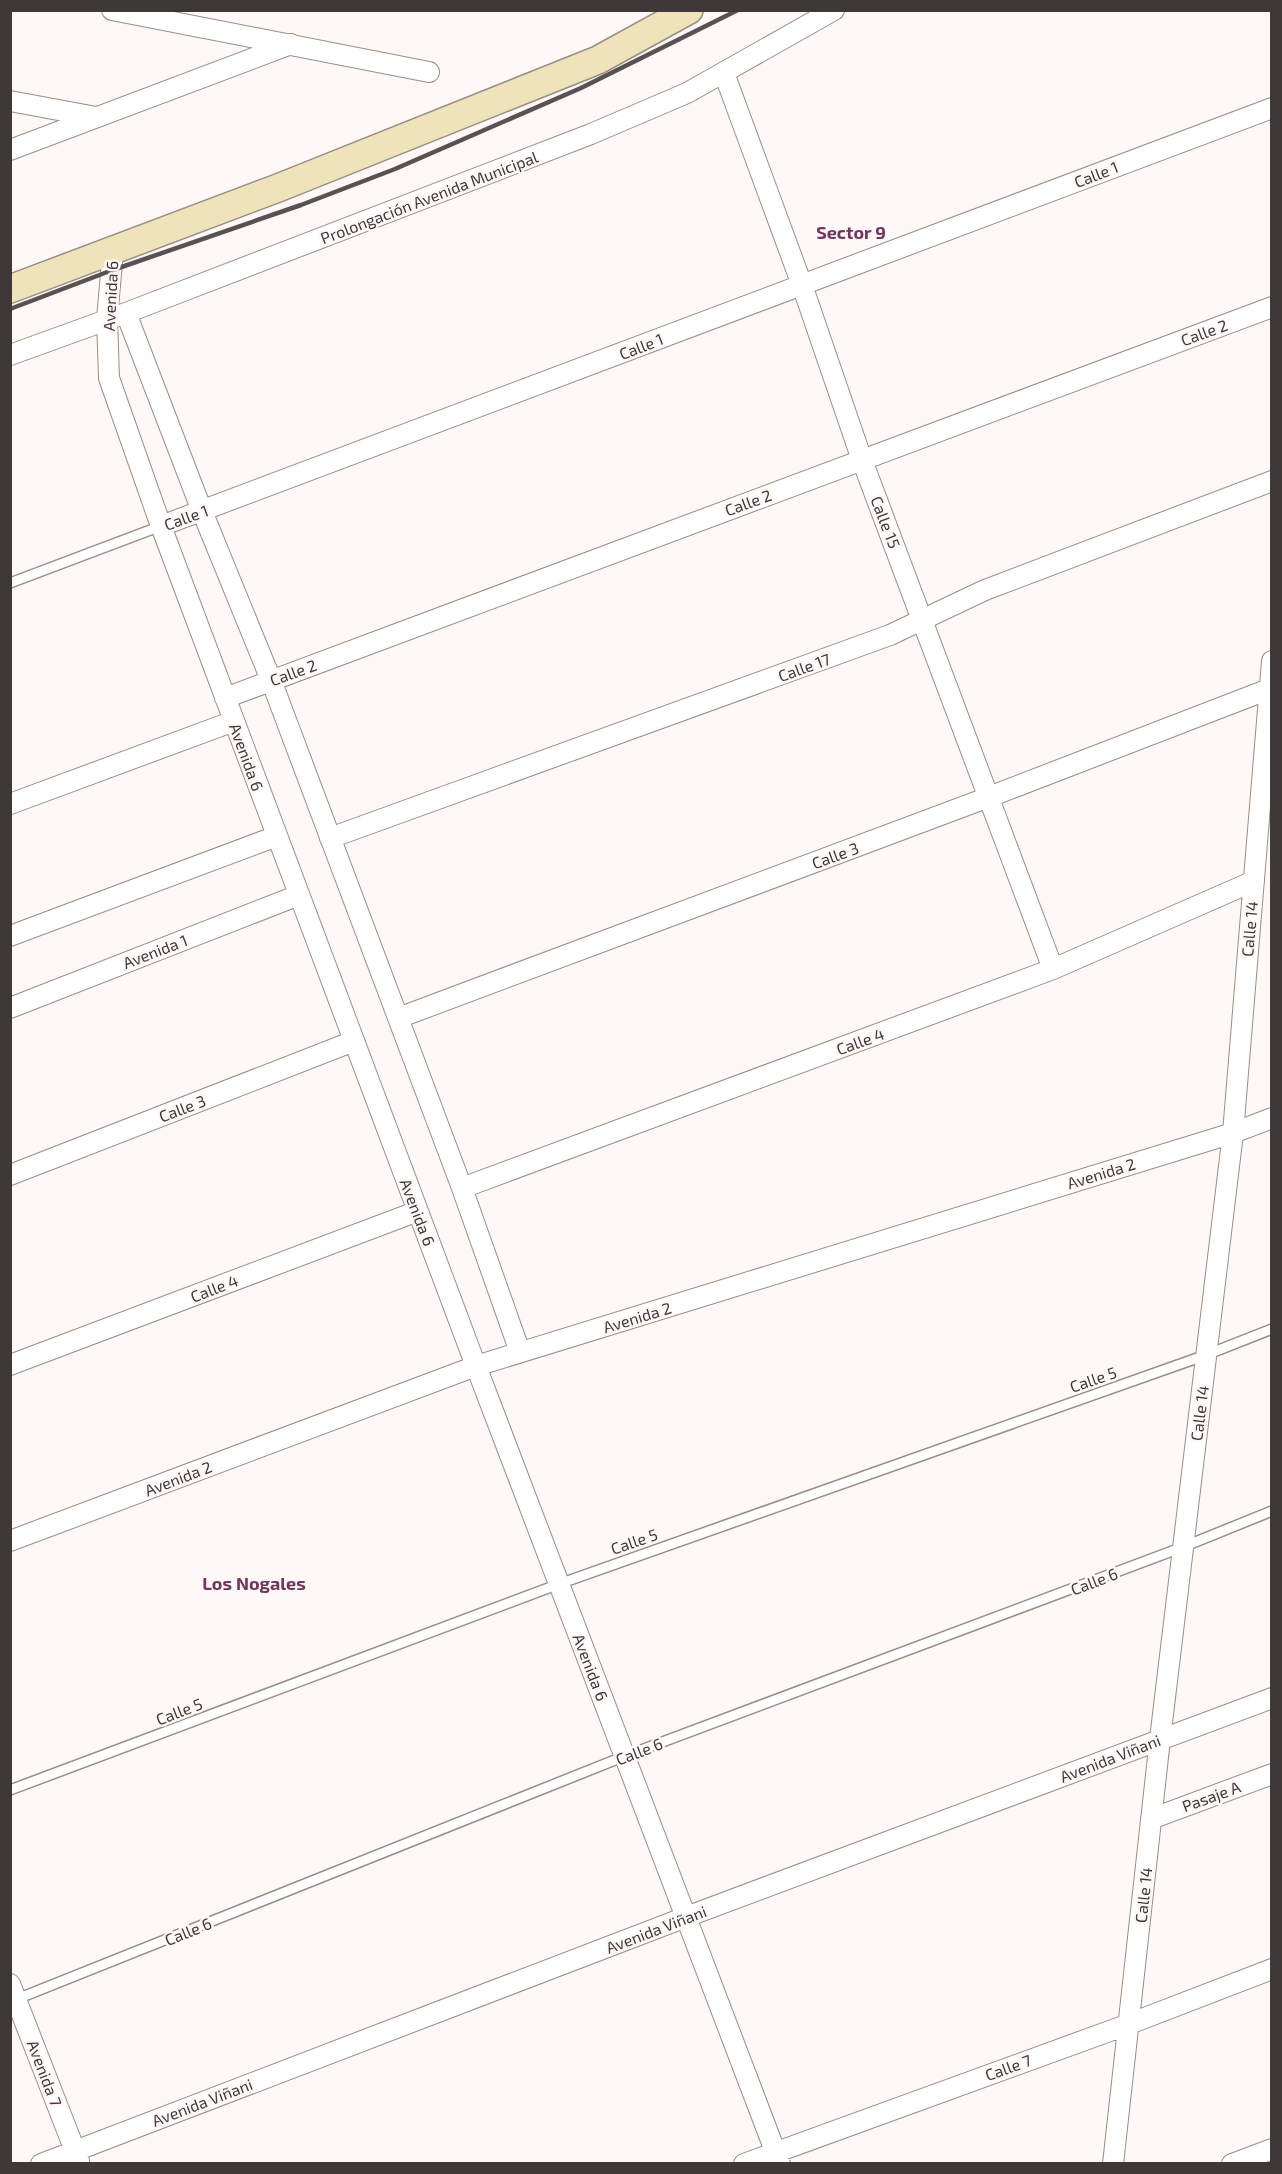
<svg xmlns="http://www.w3.org/2000/svg" width="1282" height="2174" font-family="'Exo 2',sans-serif">
  <style>
    .lines { fill: none; stroke-linecap: round; stroke-linejoin: round }
    .lane-casing { stroke: #988e87; stroke-width: 12 }
    .street-casing { stroke: #988e87; stroke-width: 22 }
    .secondary-casing { stroke: #988e87; stroke-width: 30 }
    .lane { stroke: #fff; stroke-width: 9 }
    .street { stroke: #fff; stroke-width: 20 }
    .secondary { stroke: #efe3b9; stroke-width: 27 }
    .rail { stroke: #585350; stroke-width: 4.5 }
    .labels { text-anchor: middle; dominant-baseline: central; stroke-width: 5; stroke-linejoin: round; paint-order: stroke }
    .street-label { font-size: 16px; fill: #3e3936; stroke: #fef9f6 }
    .neighbourhood-label { font-size: 18px; font-weight: bold; fill: #72355d; stroke: #fef9f6 }
  </style>
  <rect width="100%" height="100%" fill="#fef9f6"/>
  <g class="lines">
    <!-- lane casing -->
    <g class="lane-casing">
      <path id="lane" d="M 10,583 L 161,526
        M 10,1790 L 559,1584 L 1206,1355 L 1272,1329
        M 17,1999 L 625,1756 L 1183,1547 L 1272,1511"/>
    </g>
    <!-- street casing -->
    <g class="street-casing">
      <path id="street" d="M 112,10 L 429,72
        M 724,73 L 802,285 L 862,460 L 1053,969
        M 10,101 L 96,117
        M 10,150 L 291,44
        M 113,251 L 107,319 L 109,378 L 161,526 L 476,1366 L 780,2164
        M 126,313 L 202,511 L 271,680 L 462,1188 L 520,1352
        M 10,355 L 126,313 L 591,134 L 687,93 L 834,10
        M 161,526 L 1272,108
        M 225,698 L 1272,307
        M 10,804 L 234,721
        M 330,838 L 890,635 L 985,590 L 1272,481
        M 10,936 L 277,836
        M 10,1008 L 299,895
        M 398,1018 L 989,797 L 1269,689
        M 10,1175 L 354,1041
        M 462,1188 L 1053,969 L 1254,881
        M 10,1365 L 418,1211
        M 10,1541 L 476,1366 L 1233,1133 L 1272,1118
        M 1151,1819 L 1272,1774
        M 10,1984 L 79,2161
        M 41,2164 L 686,1917 L 1272,1698
        M 744,2164 L 1129,2024 L 1272,1969
        M 1113,2164 L 1160,1739 L 1233,1133 L 1272,661
        M 1232,2164 L 1272,2149"/>
    </g>
    <!-- secondary casing -->
    <g class="secondary-casing">
      <path id="secondary" d="M 10,289 L 278,188 L 598,60 L 689,10"/>
    </g>
    <!-- lane -->
    <use href="#lane" class="lane"/>
    <!-- street -->
    <use href="#street" class="street"/>
    <!-- secondary -->
    <use href="#secondary" class="secondary"/>
    <!-- rail -->
    <path class="rail" d="M 10,309 L 110,271 L 301,205 L 395,169 L 581,88 L 738,10"/>
  </g>
  <g class="labels">
    <!-- street labels -->
    <g class="street-label">
      <text transform="translate(1096 174) rotate(-21)">Calle 1</text>
      <text transform="translate(429 197) rotate(-21)">Prolongación Avenida Municipal</text>
      <text transform="translate(110 296) rotate(-87)">Avenida 6</text>
      <text transform="translate(1204 332) rotate(-20)">Calle 2</text>
      <text transform="translate(641 346) rotate(-21)">Calle 1</text>
      <text transform="translate(748 502) rotate(-20)">Calle 2</text>
      <text transform="translate(186 517) rotate(-20)">Calle 1</text>
      <text transform="translate(886 522) rotate(69)">Calle 15</text>
      <text transform="translate(804 667) rotate(-20)">Calle 17</text>
      <text transform="translate(293 672) rotate(-20)">Calle 2</text>
      <text transform="translate(247 757) rotate(70)">Avenida 6</text>
      <text transform="translate(835 855) rotate(-20)">Calle 3</text>
      <text transform="translate(1249 929) rotate(-85)">Calle 14</text>
      <text transform="translate(155 951) rotate(-21)">Avenida 1</text>
      <text transform="translate(860 1041) rotate(-20)">Calle 4</text>
      <text transform="translate(182 1108) rotate(-21)">Calle 3</text>
      <text transform="translate(1101 1173) rotate(-17)">Avenida 2</text>
      <text transform="translate(418 1212) rotate(69)">Avenida 6</text>
      <text transform="translate(214 1288) rotate(-21)">Calle 4</text>
      <text transform="translate(637 1317) rotate(-17)">Avenida 2</text>
      <text transform="translate(1093 1379) rotate(-19)">Calle 5</text>
      <text transform="translate(1199 1413) rotate(-83)">Calle 14</text>
      <text transform="translate(178 1478) rotate(-21)">Avenida 2</text>
      <text transform="translate(634 1541) rotate(-19)">Calle 5</text>
      <text transform="translate(1094 1581) rotate(-21)">Calle 6</text>
      <text transform="translate(591 1667) rotate(69)">Avenida 6</text>
      <text transform="translate(179 1711) rotate(-21)">Calle 5</text>
      <text transform="translate(639 1751) rotate(-21)">Calle 6</text>
      <text transform="translate(1110 1758) rotate(-21)">Avenida Viñani</text>
      <text transform="translate(1211 1796) rotate(-20)">Pasaje A</text>
      <text transform="translate(1143 1895) rotate(-84)">Calle 14</text>
      <text transform="translate(656 1929) rotate(-21)">Avenida Viñani</text>
      <text transform="translate(188 1931) rotate(-22)">Calle 6</text>
      <text transform="translate(1008 2067) rotate(-20)">Calle 7</text>
      <text transform="translate(45 2073) rotate(69)">Avenida 7</text>
      <text transform="translate(202 2102) rotate(-21)">Avenida Viñani</text>
    </g>
    <!-- neighbourhood labels -->
    <g class="neighbourhood-label">
      <text x="851" y="232">Sector 9</text>
      <text x="254" y="1583">Los Nogales</text>
    </g>
  </g>
  <!-- border -->
  <rect width="1282" height="2174" fill="none" stroke="#3e3936" stroke-width="24"/>
</svg>
